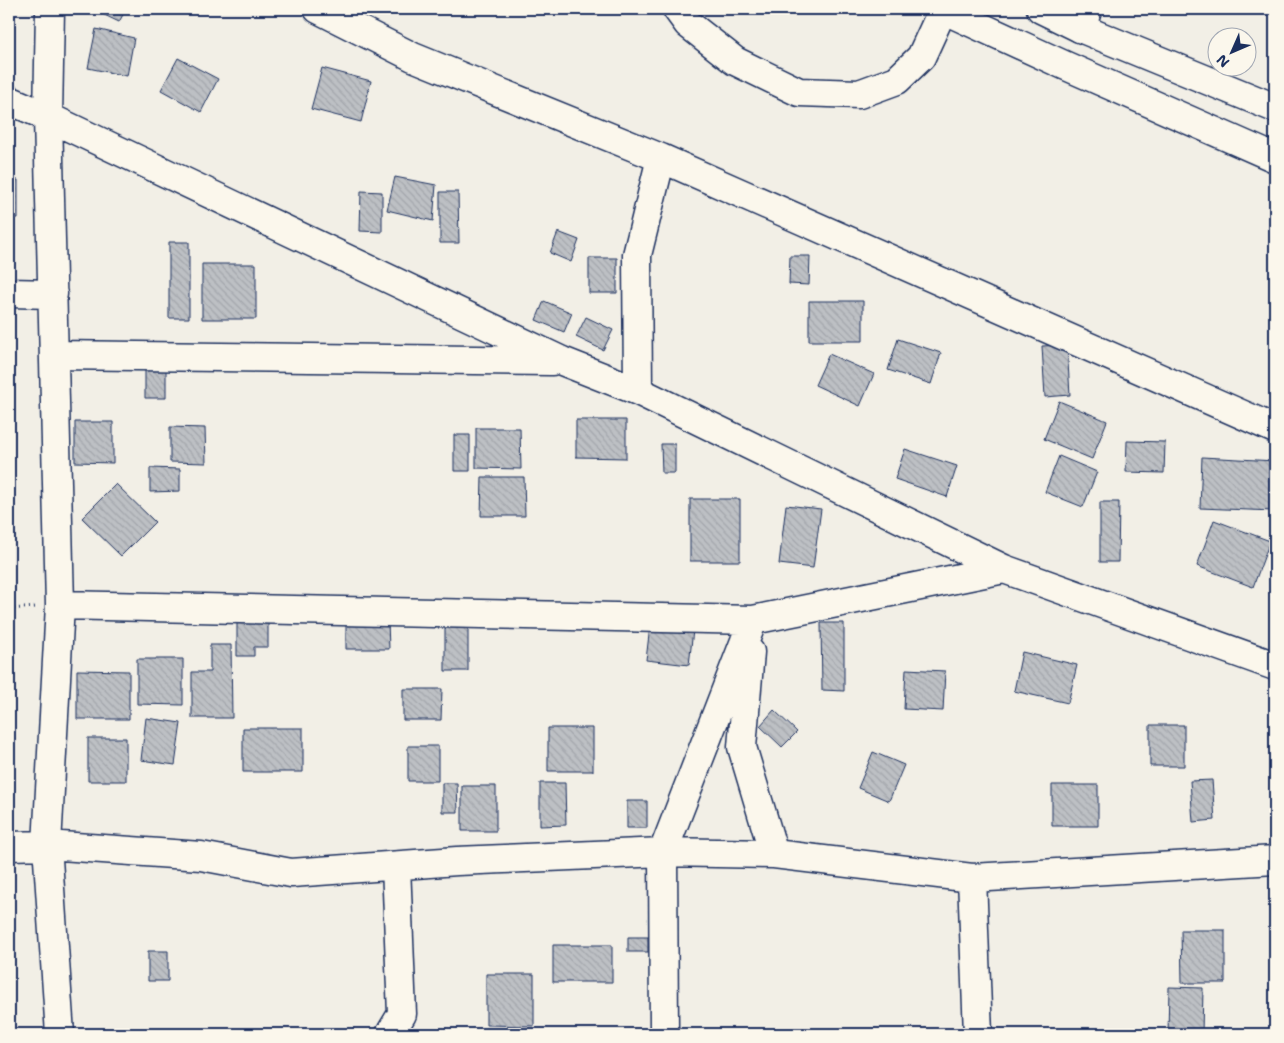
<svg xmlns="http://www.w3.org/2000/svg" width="1284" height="1043" font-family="'Shantell Sans',sans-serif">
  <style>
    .building { fill: url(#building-back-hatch); stroke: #1b2f5e }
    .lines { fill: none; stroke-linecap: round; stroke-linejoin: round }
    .minor-casing { stroke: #1b2f5e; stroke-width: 31 }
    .major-casing { stroke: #1b2f5e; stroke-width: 31 }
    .path { stroke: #1b2f5e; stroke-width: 3; stroke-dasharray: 1 4; stroke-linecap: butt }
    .minor { stroke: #fbf7ec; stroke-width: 28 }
    .major { stroke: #fbf7ec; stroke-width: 28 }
  </style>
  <defs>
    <pattern id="building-back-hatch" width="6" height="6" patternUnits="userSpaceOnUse" patternTransform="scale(1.25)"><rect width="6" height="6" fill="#bdc0c4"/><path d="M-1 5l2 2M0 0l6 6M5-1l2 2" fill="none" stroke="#a2a5ab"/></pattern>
  </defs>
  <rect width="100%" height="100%" fill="#f2efe6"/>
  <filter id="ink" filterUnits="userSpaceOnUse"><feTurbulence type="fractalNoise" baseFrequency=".02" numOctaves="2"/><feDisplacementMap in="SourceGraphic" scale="10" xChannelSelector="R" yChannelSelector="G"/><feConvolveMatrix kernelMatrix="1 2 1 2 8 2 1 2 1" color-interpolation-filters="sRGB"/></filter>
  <g filter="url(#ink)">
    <!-- building -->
    <path class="building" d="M 92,9 L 126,9 L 119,22 Z
      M 96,29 L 134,38 L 127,76 L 88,68 Z
      M 178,58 L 218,79 L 201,112 L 161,90 Z
      M 322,68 L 371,81 L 361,122 L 311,109 Z
      M 395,177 L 436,185 L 433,221 L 387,210 Z
      M 9,180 L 18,180 L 18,218 L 9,218 Z
      M 361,191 L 382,192 L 382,232 L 360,231 Z
      M 440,192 L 458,192 L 459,243 L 440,243 Z
      M 558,232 L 579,240 L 571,262 L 550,253 Z
      M 169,242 L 189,242 L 189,318 L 169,318 Z
      M 790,256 L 810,256 L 809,285 L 789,284 Z
      M 589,258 L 617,258 L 617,293 L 589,293 Z
      M 202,264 L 256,264 L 256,319 L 202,319 Z
      M 544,301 L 572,313 L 564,332 L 536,320 Z
      M 809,301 L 863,301 L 863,341 L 809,341 Z
      M 586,317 L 613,330 L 603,350 L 576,337 Z
      M 898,339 L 941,353 L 931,384 L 888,370 Z
      M 1067,345 L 1070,395 L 1045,397 L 1042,346 Z
      M 829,354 L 874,374 L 860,406 L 815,385 Z
      M 145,368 L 166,368 L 166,398 L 145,398 Z
      M 1059,401 L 1107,421 L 1092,459 L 1044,439 Z
      M 576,420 L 626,420 L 626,458 L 576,457 Z
      M 75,422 L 113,422 L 113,463 L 75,462 Z
      M 170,427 L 205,428 L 206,463 L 170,462 Z
      M 476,428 L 520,428 L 521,469 L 476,468 Z
      M 454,435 L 470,435 L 470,471 L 454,471 Z
      M 1127,441 L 1165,442 L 1164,473 L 1126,472 Z
      M 661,444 L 675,444 L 675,473 L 662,473 Z
      M 905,449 L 957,466 L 947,497 L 895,479 Z
      M 1059,456 L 1097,472 L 1083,507 L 1045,492 Z
      M 1202,457 L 1275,461 L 1273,511 L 1200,508 Z
      M 150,468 L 180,469 L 180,491 L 150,492 Z
      M 482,477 L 524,477 L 525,516 L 481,516 Z
      M 116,484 L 155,522 L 121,556 L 82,518 Z
      M 690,499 L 740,499 L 740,561 L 690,561 Z
      M 1100,502 L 1119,502 L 1118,562 L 1100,562 Z
      M 786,505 L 821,509 L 813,568 L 779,564 Z
      M 1214,520 L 1270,541 L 1253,587 L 1197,566 Z
      M 237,621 L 268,621 L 268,647 L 254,647 L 254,656 L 237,656 Z
      M 346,621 L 388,621 L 389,649 L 346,649 Z
      M 821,623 L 844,623 L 844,691 L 822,690 Z
      M 445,626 L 468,626 L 468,671 L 445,671 Z
      M 650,626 L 693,630 L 689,665 L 646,660 Z
      M 210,645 L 231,645 L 232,718 L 192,718 L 192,672 L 210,672 Z
      M 1022,652 L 1077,665 L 1068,703 L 1014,691 Z
      M 137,659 L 183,659 L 183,705 L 137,704 Z
      M 906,669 L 945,671 L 943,711 L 904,709 Z
      M 77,670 L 129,671 L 129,719 L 77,719 Z
      M 403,689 L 442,689 L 441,720 L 403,720 Z
      M 774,710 L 797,732 L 782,747 L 760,726 Z
      M 146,718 L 181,723 L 175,765 L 141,760 Z
      M 1150,725 L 1184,725 L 1184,766 L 1150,766 Z
      M 243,728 L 303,728 L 303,772 L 243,772 Z
      M 548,728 L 593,728 L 593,771 L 548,771 Z
      M 88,738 L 126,738 L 126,781 L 88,781 Z
      M 408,746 L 438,746 L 438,781 L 408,781 Z
      M 873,752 L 904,765 L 889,801 L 858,788 Z
      M 1212,780 L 1215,820 L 1193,822 L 1190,781 Z
      M 442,783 L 457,783 L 458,812 L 442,812 Z
      M 540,783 L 565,783 L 566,825 L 540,826 Z
      M 1052,785 L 1098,785 L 1098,826 L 1052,826 Z
      M 462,786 L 496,786 L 496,831 L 462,831 Z
      M 627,801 L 647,801 L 647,828 L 627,828 Z
      M 1181,930 L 1225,930 L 1225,983 L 1182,983 Z
      M 628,937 L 648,937 L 648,952 L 628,952 Z
      M 553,945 L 612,945 L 612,982 L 553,982 Z
      M 148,951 L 168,951 L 168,981 L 148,981 Z
      M 486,974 L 534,974 L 534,1026 L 486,1025 Z
      M 1169,987 L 1203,988 L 1202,1034 L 1168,1034 Z"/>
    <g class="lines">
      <!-- minor casing -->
      <g class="minor-casing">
        <path id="minor" d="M 50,9 L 48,117 L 60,605 L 47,845 L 60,1034
          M 318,9 L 413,57 L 661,158 L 1275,429
          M 677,9 L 688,24 L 735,61 L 799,92 L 859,94 L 897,80 L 921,57 L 943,9
          M 1080,28 L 1088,9
          M 9,100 L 48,117 L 562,361 L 638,391 L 1004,569 L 1275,666
          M 9,293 L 53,294
          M 54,355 L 552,361
          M 638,391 L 637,255 L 661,158
          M 60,605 L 753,620 L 1004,569
          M 750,652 L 742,747 L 774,854
          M 9,846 L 47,845 L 201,856 L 291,873 L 457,861 L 663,852 L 774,854 L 972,878 L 1275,860
          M 972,878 L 978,1034
          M 390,1034 L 402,1014 L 396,866
          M 664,1034 L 663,852 L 753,620"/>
      </g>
      <!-- major casing -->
      <g class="major-casing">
        <path id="major" d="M 942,9 L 1064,65 L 1275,158
          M 1041,9 L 1080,28 L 1275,108"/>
      </g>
      <!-- path -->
      <path class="path" d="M 9,609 L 36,607"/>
      <!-- minor -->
      <use href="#minor" class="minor"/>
      <!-- major -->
      <use href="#major" class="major"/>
    </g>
  </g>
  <!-- margin -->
  <rect width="1284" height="1043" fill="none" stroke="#fbf7ec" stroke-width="30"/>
  <rect x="15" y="15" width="1254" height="1013" fill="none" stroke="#1b2f5e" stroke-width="2" filter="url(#ink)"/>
  <!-- north arrow -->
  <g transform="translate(1232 52) rotate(225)"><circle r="24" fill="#fbf7ec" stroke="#a1a7b3"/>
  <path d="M0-4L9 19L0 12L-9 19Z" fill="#1b2f5e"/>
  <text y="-8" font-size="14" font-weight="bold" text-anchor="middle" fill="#1b2f5e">N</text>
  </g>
</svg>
